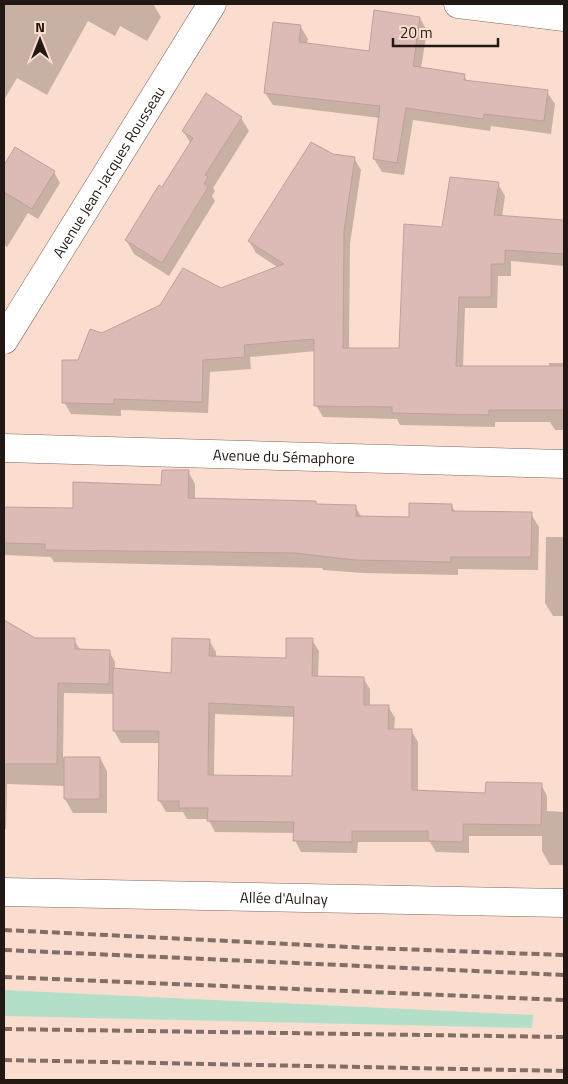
<svg xmlns="http://www.w3.org/2000/svg" width="568" height="1084" font-family="'Titillium Web',sans-serif">
  <style>
    .green { fill: #b3dfc8 }
    .shadow { fill: #0003; fill-rule: evenodd }
    .building { fill: #dcbbb7; stroke: #c0a09c; fill-rule: evenodd }
    .lines { fill: none; stroke-linecap: round; stroke-linejoin: round }
    .minor-casing { stroke: #80675a; stroke-width: 29 }
    .minor { stroke: #fff; stroke-width: 28 }
    .rail { stroke: #816e65; stroke-width: 4; stroke-dasharray: 8 4; stroke-linecap: butt }
    .labels { text-anchor: middle; dominant-baseline: central; stroke-width: 4; stroke-linejoin: round; paint-order: stroke }
    .street-label { font-size: 15px; fill: #231914; stroke: #faddcf }
  </style>
  <rect width="100%" height="100%" fill="#faddcf"/>
  <!-- green -->
  <path class="green" d="M 4,990 L 533,1015 L 532,1028 L 4,1016 Z"/>
  <!-- shadow -->
  <path class="shadow" d="M 4,4 L 153,4 L 161,17 L 147,41 L 120,26 L 115,36 L 88,21 L 47,95 L 17,78 L 4,100 Z
    M 420,18 L 427,31 L 421,68 L 464,75 L 467,81 L 547,92 L 555,104 L 551,134 L 491,126 L 490,131 L 413,120 L 404,175 L 382,172 L 374,159 L 380,118 L 273,105 L 265,93 L 301,27 L 308,39 L 307,44 L 370,52 Z
    M 241,118 L 249,131 L 213,188 L 215,191 L 212,196 L 215,201 L 169,276 L 134,254 L 126,240 L 191,144 L 183,131 Z
    M 15,149 L 54,172 L 60,183 L 38,219 L 28,213 L 7,247 L 4,245 L 4,167 Z
    M 332,155 L 354,158 L 361,170 L 350,244 L 349,349 L 400,349 L 443,228 L 498,184 L 505,196 L 502,217 L 564,221 L 564,266 L 511,261 L 511,276 L 498,276 L 497,308 L 465,308 L 463,367 L 549,367 L 549,363 L 564,363 L 564,430 L 555,430 L 550,422 L 495,422 L 495,427 L 400,425 L 397,419 L 323,417 L 316,405 L 316,351 L 250,357 L 251,369 L 210,372 L 208,413 L 121,410 L 121,416 L 71,414 L 64,402 L 79,361 L 102,335 L 279,268 L 256,253 L 249,241 Z
    M 188,471 L 195,484 L 195,500 L 355,506 L 362,518 L 411,519 L 451,505 L 456,513 L 531,514 L 539,527 L 538,570 L 458,569 L 458,575 L 363,573 L 323,570 L 322,568 L 54,562 L 51,557 L 4,555 L 4,508 L 74,509 L 163,486 Z
    M 546,537 L 564,537 L 564,616 L 553,616 L 545,603 Z
    M 4,621 L 35,640 L 74,640 L 81,651 L 109,651 L 115,662 L 115,669 L 172,675 L 209,640 L 216,652 L 216,658 L 287,659 L 312,640 L 319,651 L 318,677 L 363,678 L 370,689 L 370,706 L 388,706 L 395,718 L 394,730 L 411,730 L 418,742 L 418,792 L 487,794 L 541,784 L 547,796 L 547,811 L 564,812 L 564,865 L 550,865 L 542,851 L 542,836 L 469,836 L 469,853 L 436,852 L 430,842 L 358,842 L 357,853 L 301,852 L 295,840 L 295,833 L 215,832 L 208,819 L 187,819 L 183,812 L 166,812 L 159,800 L 160,743 L 121,743 L 114,731 L 114,694 L 64,693 L 63,758 L 100,758 L 107,771 L 107,813 L 73,813 L 65,799 L 65,786 L 7,784 L 6,829 L 4,829 ZM 215,714 L 295,717 L 293,777 L 214,776 Z"/>
  <!-- building -->
  <path class="building" d="M 374,10 L 420,17 L 413,66 L 465,74 L 464,80 L 548,90 L 544,121 L 484,114 L 483,119 L 406,108 L 397,163 L 373,159 L 380,106 L 264,93 L 273,22 L 301,25 L 299,42 L 369,51 Z
    M 206,93 L 242,117 L 205,175 L 208,177 L 204,184 L 208,187 L 162,263 L 125,240 L 159,185 L 162,187 L 193,138 L 182,131 Z
    M 311,142 L 333,154 L 355,157 L 344,231 L 343,348 L 399,348 L 404,224 L 442,227 L 450,177 L 499,182 L 494,215 L 564,220 L 564,254 L 505,250 L 505,264 L 491,264 L 491,297 L 459,297 L 456,366 L 564,366 L 564,410 L 489,410 L 489,415 L 392,413 L 392,407 L 314,406 L 314,339 L 244,345 L 245,357 L 203,360 L 202,402 L 114,399 L 114,404 L 62,403 L 62,360 L 78,360 L 90,329 L 102,333 L 160,305 L 183,268 L 221,288 L 284,264 L 248,241 Z
    M 15,147 L 55,171 L 32,209 L 4,192 L 4,165 Z
    M 162,470 L 189,470 L 188,498 L 316,501 L 316,504 L 356,505 L 356,516 L 409,517 L 409,503 L 452,504 L 452,511 L 532,512 L 531,557 L 451,557 L 451,562 L 355,560 L 295,553 L 45,550 L 45,544 L 4,543 L 4,507 L 73,508 L 73,482 L 161,485 Z
    M 4,620 L 35,638 L 75,638 L 75,649 L 110,650 L 109,684 L 58,683 L 57,764 L 4,764 Z
    M 172,638 L 210,639 L 209,656 L 286,658 L 286,638 L 313,638 L 312,676 L 364,677 L 364,705 L 389,705 L 388,729 L 412,729 L 412,790 L 485,793 L 486,782 L 542,783 L 541,825 L 463,824 L 463,842 L 428,841 L 428,831 L 352,831 L 352,842 L 293,841 L 294,822 L 207,821 L 208,808 L 179,808 L 179,801 L 158,801 L 159,731 L 113,731 L 113,668 L 171,673 ZM 209,703 L 294,707 L 292,776 L 208,775 Z
    M 64,757 L 100,757 L 100,799 L 64,799 Z"/>
  <g class="lines">
    <!-- minor casing -->
    <g class="minor-casing">
      <g id="minor">
        <path d="M 458,4 L 564,17"/>
        <path id="s1" d="M 4,340 L 212,4"/>
        <path id="s2" d="M 4,448 L 564,464"/>
        <path id="s3" d="M 4,892 L 564,903"/>
      </g>
    </g>
    <!-- minor -->
    <use href="#minor" class="minor"/>
    <!-- rail -->
    <path class="rail" d="M 4,930 L 370,948 L 564,955
      M 4,950 L 564,975
      M 4,977 L 564,1000
      M 4,1029 L 564,1037
      M 4,1060 L 564,1071"/>
  </g>
  <g class="labels">
    <!-- street labels -->
    <g class="street-label">
      <text stroke="none"><textPath href="#s1" startOffset="198">Avenue Jean-Jacques Rousseau</textPath></text>
      <text stroke="none"><textPath href="#s2" startOffset="280">Avenue du Sémaphore</textPath></text>
      <text stroke="none"><textPath href="#s3" startOffset="280">Allée d'Aulnay</textPath></text>
    </g>
  </g>
  <!-- border -->
  <rect width="568" height="1084" fill="none" stroke="#231914" stroke-width="10"/>
  <!-- north arrow -->
  <g transform="translate(40 40)" stroke="#faddcf" stroke-width="4" paint-order="stroke">
  <path d="M0-4L9 19L0 12L-9 19Z" fill="#231914"/>
  <text y="-8" font-size="14" font-weight="bold" text-anchor="middle" fill="#231914">N</text>
  </g>
  <!-- scale -->
  <path d="M393 38v8h105v-8" fill="none" stroke="#231914" stroke-width="2.5"/>
  <text x="400" y="38" font-size="15" fill="#231914" stroke="#faddcf" stroke-width="4" paint-order="stroke">20 m</text>
</svg>
